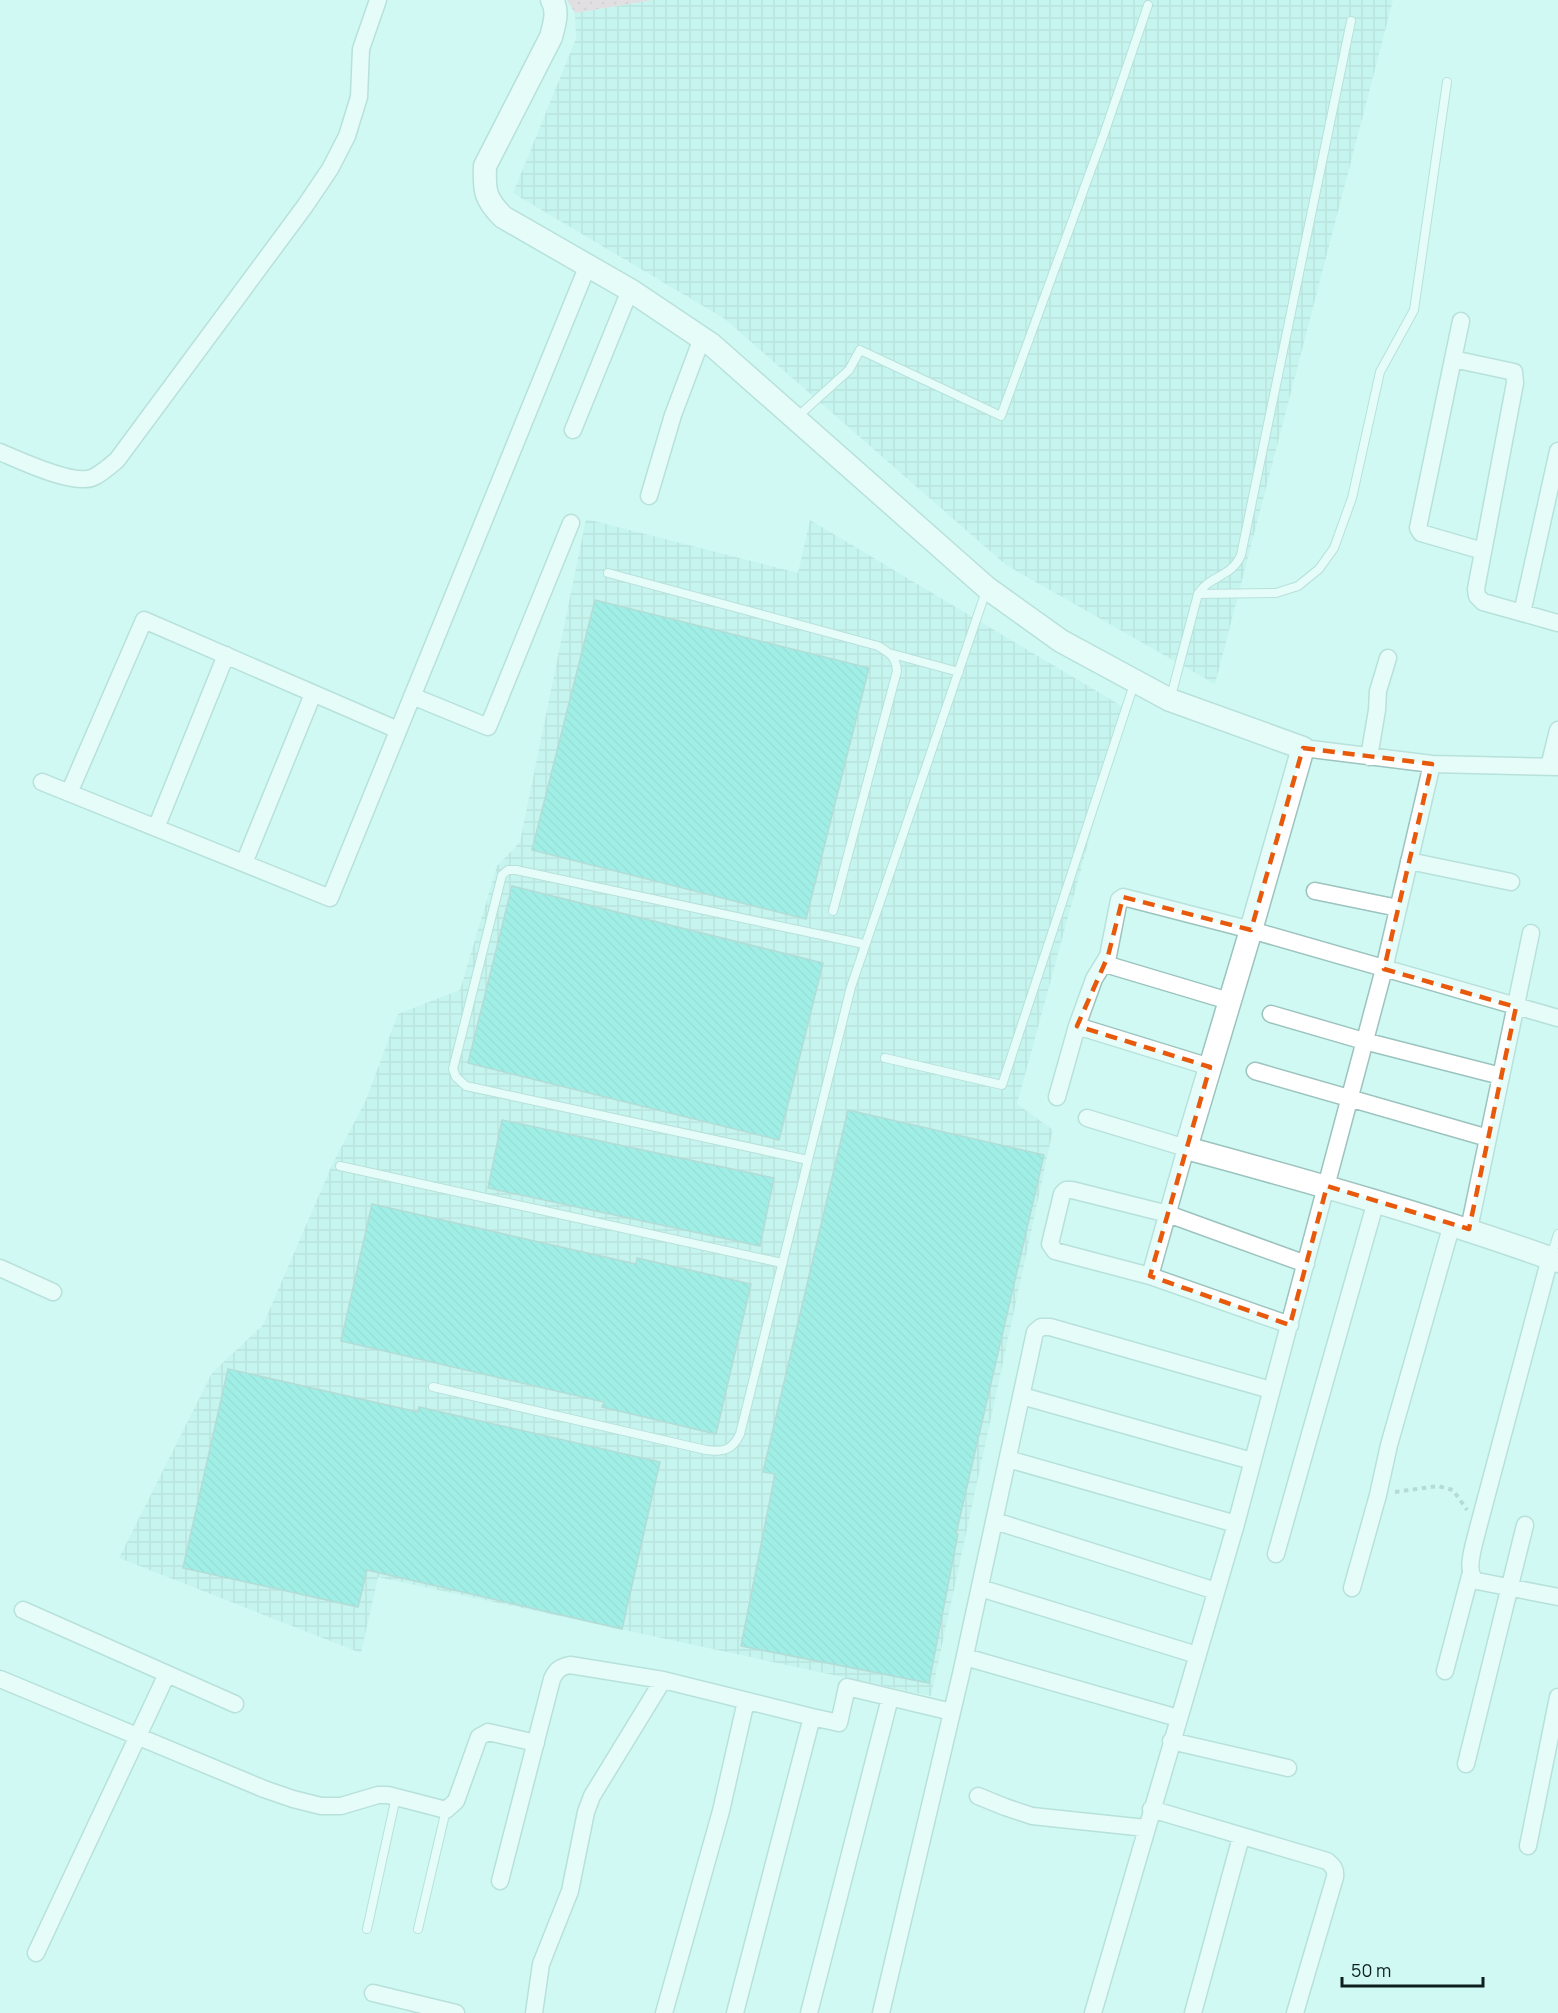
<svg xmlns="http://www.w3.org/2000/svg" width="1558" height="2013" font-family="Manrope,sans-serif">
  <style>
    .industrial { fill: url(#industrial-grid) }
    .grass { fill: url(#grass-dots) }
    .building { fill: url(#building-back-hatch); stroke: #91b8b3; stroke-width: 1.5 }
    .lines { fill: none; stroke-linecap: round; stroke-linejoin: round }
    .lane-casing { stroke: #9cc3be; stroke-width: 10 }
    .street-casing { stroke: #9cc3be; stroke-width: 19 }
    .secondary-casing { stroke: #9cc3be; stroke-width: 25 }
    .path { stroke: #95b7b3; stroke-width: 4; stroke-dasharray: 4.5 4.5; stroke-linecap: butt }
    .lane { stroke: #fff; stroke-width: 8 }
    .street { stroke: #fff; stroke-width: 16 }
    .secondary { stroke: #fff; stroke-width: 22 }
    .marked { fill: none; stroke: #e8590c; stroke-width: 4.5; stroke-dasharray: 12 8; stroke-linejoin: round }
  </style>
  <defs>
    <pattern id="industrial-grid" width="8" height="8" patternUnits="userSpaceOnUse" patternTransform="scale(1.5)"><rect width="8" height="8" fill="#baede6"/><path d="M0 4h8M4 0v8" fill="none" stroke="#9fcbc5"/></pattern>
    <pattern id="grass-dots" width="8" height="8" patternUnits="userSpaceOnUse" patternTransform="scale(1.5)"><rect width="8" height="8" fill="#f6bfcd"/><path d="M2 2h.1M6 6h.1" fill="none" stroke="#d2a4b0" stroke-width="1.8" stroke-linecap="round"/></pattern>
    <pattern id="building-back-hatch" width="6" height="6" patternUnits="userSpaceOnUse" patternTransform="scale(1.5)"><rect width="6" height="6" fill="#65e2d6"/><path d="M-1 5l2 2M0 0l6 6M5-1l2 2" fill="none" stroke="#56c1b7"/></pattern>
  </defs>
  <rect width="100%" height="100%" fill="#d0f9f4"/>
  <!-- industrial -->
  <path class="industrial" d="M 653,0 L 1393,0 L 1215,684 L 1006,565 L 725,319 L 513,193 L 576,39 L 575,13 Z
    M 586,519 L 798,573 L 810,520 L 1125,708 L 1017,1104 L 1053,1130 L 931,1696 L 378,1577 L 361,1653 L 119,1558 L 212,1373 L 263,1325 L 332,1165 L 366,1100 L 398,1014 L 460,990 L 497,866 L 520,842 Z"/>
  <!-- grass -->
  <path class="grass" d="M 567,0 L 653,0 L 575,13 Z"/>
  <!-- building -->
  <path class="building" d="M 595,600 L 869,668 L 806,919 L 532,850 Z
    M 512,886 L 823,963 L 779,1140 L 468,1063 Z
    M 848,1110 L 1044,1155 L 956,1534 L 958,1534 L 929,1683 L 741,1646 L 775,1474 L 763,1472 Z
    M 502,1120 L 774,1178 L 760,1246 L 488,1188 Z
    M 372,1204 L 636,1264 L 637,1258 L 751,1284 L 716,1434 L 602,1407 L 604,1402 L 341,1341 Z
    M 228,1369 L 418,1412 L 419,1407 L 660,1462 L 622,1629 L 367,1570 L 358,1607 L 183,1568 Z"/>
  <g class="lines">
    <!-- lane casing -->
    <g class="lane-casing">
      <path id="lane" d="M 796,418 L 849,370 L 860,350 L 1001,416 L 1104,134 L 1148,5
        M 608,573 L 878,646 C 890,653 896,657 897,671 L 833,911
        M 1198,594 L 1276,593 L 1298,586 L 1319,569 L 1334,548 L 1352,498 L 1380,372 L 1414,310 L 1447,82
        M 889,653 L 959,672
        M 1170,700 L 1198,594 C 1210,575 1232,577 1241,555 L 1351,21
        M 885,1058 L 1002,1085 L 1135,681
        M 808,1160 L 466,1086 L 456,1077 L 453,1069 L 502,875 L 508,870 L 516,870 L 864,944
        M 340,1166 L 782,1263
        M 1551,1256 L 1558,1234
        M 433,1387 L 706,1450 C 723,1452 732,1451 740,1434 L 851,987 L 987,588
        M 367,1929 L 396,1797
        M 418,1929 L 446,1810"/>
    </g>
    <!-- street casing -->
    <g class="street-casing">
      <path id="street" d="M 1461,321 L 1453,359 L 1514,372 L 1515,383 L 1476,589 L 1477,596 L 1483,602 L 1558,623
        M 1453,359 L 1418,528 L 1421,533 L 1483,551
        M 573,430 L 630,290
        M 0,452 C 19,460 75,487 94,477 C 102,473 110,466 117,460 L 305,206 L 330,169 L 347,136 L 359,97 L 361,49 L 378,0
        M 649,496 L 673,415 L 702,338
        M 1522,613 L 1558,451
        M 412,696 L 488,727 L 571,523
        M 1303,748 L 1432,764 L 1558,767
        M 1369,757 L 1377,710 L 1378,691 L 1388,658
        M 1549,767 L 1558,730
        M 42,782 L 330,898 L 588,265
        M 69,793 L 144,620 L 398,730
        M 156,828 L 226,655
        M 1409,861 L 1511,882
        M 244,863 L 313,694
        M 1315,891 L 1398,908
        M 1105,964 L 1229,1001
        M 1271,1014 L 1364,1041 L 1501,1076
        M 1077,1026 L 1210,1067
        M 1255,1071 L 1488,1138
        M 1057,1097 L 1077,1026 L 1094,979 L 1108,956 L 1119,900 L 1123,897 L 1251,930 L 1558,1018
        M 1087,1118 L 1186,1148 L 1150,1276
        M 1469,1229 L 1531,933
        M 1550,1258 L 1478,1528 C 1475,1542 1463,1573 1477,1581 L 1558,1597
        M 0,1268 L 53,1292
        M 1290,1325 L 1150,1276 L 1055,1251 L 1050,1244 L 1062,1194 L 1066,1190 L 1072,1190 L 1168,1214 L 1306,1264
        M 1022,1396 L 1252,1461
        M 1008,1459 L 1236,1524
        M 995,1521 L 1216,1591
        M 1276,1554 L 1376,1201
        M 980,1588 L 1197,1655
        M 1352,1588 L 1378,1495 L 1389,1445 L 1452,1224
        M 23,1610 L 235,1704
        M 965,1657 L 1178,1718
        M 1445,1671 L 1470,1576
        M 0,1679 L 264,1789 L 293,1799 L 321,1806 L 341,1806 L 378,1795 L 388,1795 L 446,1810 L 456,1801 L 479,1737 L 488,1732 L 536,1743
        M 812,1717 L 839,1723 L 847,1687 L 952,1712
        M 1171,1741 L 1288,1768
        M 1466,1764 L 1525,1525
        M 978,1796 L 1005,1807 L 1032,1816 L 1146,1828
        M 1151,1809 L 1327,1861 C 1333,1866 1336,1869 1335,1877 L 1295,2013
        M 1528,1846 L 1558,1697
        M 500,1881 L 552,1679 C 556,1670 560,1667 570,1665 L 663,1680 L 812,1717 L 735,2013
        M 36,1953 L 167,1674
        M 373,1993 L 456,2013
        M 534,2013 L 541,1964 L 570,1891 L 586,1812 L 592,1796 L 663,1680
        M 664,2013 L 721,1811 L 746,1701
        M 809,2013 L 890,1698
        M 881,2013 L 961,1674 L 1035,1332 L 1041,1327 L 1050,1327 L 1271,1390
        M 1093,2013 L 1236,1524 L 1384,969 L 1432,764
        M 1193,2013 L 1241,1837"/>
    </g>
    <!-- secondary casing -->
    <g class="secondary-casing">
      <path id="secondary" d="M 552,0 C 559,11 554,25 551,37 L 485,166 C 484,191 485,199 503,217 L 630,290 L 712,345 L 987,588 L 1061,641 L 1170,700 L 1303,748 L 1251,930 L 1186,1148 C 1311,1182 1436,1217 1558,1261"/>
    </g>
    <!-- path -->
    <path class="path" d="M 1395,1492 L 1438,1486 L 1453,1490 L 1467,1510"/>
    <!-- lane -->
    <use href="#lane" class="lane"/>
    <!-- street -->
    <use href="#street" class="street"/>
    <!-- secondary -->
    <use href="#secondary" class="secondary"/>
  </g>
  <!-- marked area -->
  <path d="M0 0H1558V2013H0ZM 1303,748 L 1432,764 L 1384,969 L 1516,1007 L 1469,1229 L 1327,1186 L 1290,1325 L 1150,1276 L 1210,1067 L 1077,1026 L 1108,956 L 1123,897 L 1251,930 Z" fill="#d0f9f4" fill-opacity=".55" fill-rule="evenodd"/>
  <path class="marked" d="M 1303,748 L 1432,764 L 1384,969 L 1516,1007 L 1469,1229 L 1327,1186 L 1290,1325 L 1150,1276 L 1210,1067 L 1077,1026 L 1108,956 L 1123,897 L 1251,930 Z"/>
  <!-- scale -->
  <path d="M1342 1977v9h141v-9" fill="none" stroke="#0f1f1d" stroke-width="3"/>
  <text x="1351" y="1977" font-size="18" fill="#0f1f1d" stroke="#d0f9f4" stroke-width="4.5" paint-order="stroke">50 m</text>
</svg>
